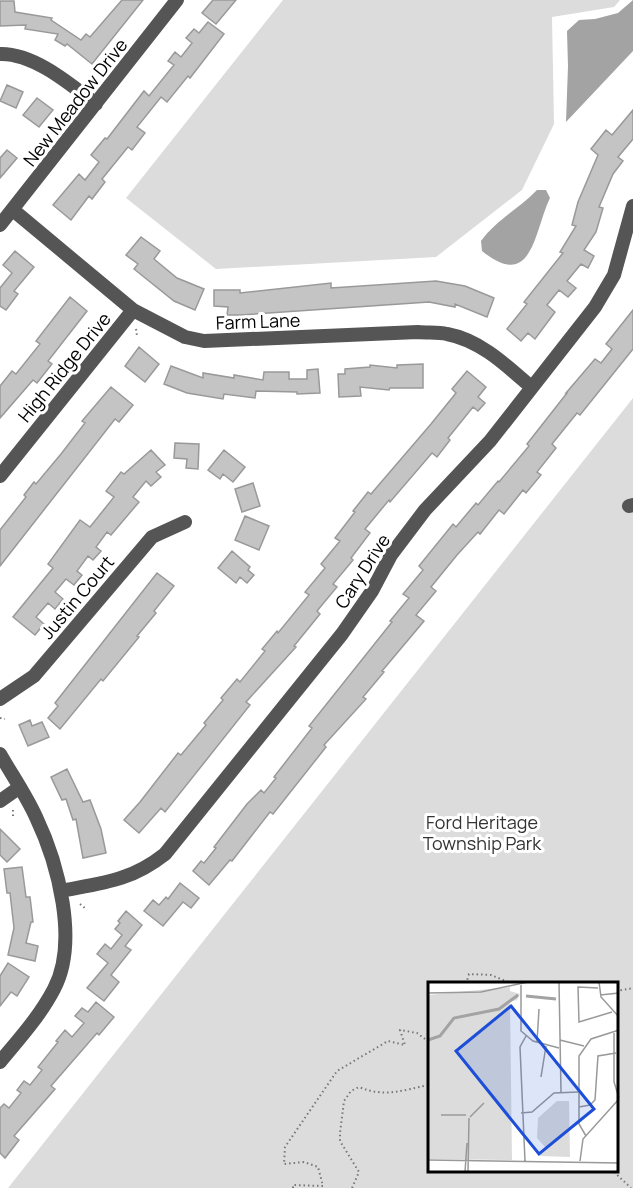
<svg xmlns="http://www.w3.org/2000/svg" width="633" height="1188" font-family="Manrope,sans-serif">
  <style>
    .green { fill: #dcdcdc; fill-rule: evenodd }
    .water { fill: #a3a3a3 }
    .building { fill: #c4c4c4; stroke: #999; stroke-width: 1.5 }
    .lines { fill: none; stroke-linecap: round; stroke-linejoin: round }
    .path { stroke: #777; stroke-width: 2; stroke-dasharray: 1.5 3; stroke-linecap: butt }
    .minor { stroke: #555; stroke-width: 14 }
    .labels { text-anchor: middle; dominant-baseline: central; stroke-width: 6; stroke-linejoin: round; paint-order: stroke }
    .street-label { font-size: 18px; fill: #000; stroke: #fff }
    .park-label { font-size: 18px; fill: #333; stroke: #fff }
    .inset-river { fill: none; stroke: #a3a3a3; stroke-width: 3 }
    .inset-road { fill: none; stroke: #999; stroke-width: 1.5 }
    .view { fill: #1d4ed8; fill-opacity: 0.15; stroke: #1d4ed8; stroke-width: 3 }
    .inset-edge { fill: none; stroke: #000; stroke-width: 3 }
  </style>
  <rect width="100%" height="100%" fill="#fff"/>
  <!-- green -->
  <path class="green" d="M 283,0 L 620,0 L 614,7 L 552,17 L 554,124 L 522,190 L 436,257 L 216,269 L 126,198 Z
    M 633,398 L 633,1188 L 8,1188 ZM 429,984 L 616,984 L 616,1172 L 429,1172 Z"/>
  <!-- water -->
  <path class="water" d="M 633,0 L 633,51 L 566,122 L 568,66 L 567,31 L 579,20 L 595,19 L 618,13 Z
    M 537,190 L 546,190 L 550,198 C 534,231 533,292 482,251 L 481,241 C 497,219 519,209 537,190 Z"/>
  <!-- building -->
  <path class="building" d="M 122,0 L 143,0 L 92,64 L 67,44 L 65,46 L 55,40 L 58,34 L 25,29 L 26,25 L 0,26 L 0,1 L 14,1 L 15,12 L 52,18 L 51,20 L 81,40 L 86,34 L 90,37 Z
    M 213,0 L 236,0 L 216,24 L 202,13 Z
    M 208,22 L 224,34 L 190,78 L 188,76 L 167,102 L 161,97 L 137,127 L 145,133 L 132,150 L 128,147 L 102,179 L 105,182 L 92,199 L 89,196 L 71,220 L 53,205 L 79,174 L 85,180 L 99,162 L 91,155 L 105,138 L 107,139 L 144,91 L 149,96 L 174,65 L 168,61 L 175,52 L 181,57 L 192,43 L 186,38 L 194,29 L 199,33 Z
    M 7,85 L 23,92 L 16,108 L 0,101 Z
    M 37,98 L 53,110 L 39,127 L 23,115 Z
    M 633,110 L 633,139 L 618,157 L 623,161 L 613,174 L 599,207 L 603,208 L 596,232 L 584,250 L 594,256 L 588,268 L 581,264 L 567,281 L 576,288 L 568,297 L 559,290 L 547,305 L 555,312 L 535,339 L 528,333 L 521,341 L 507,329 L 527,304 L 524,302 L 563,253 L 560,252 L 576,226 L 572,225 L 578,202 L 598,155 L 591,149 L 606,130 L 612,135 Z
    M 7,150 L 17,158 L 0,178 L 0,158 Z
    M 141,237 L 160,251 L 154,259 L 177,278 L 204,289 L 195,310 L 174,301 L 134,269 L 138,264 L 126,255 Z
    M 15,251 L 34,267 L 14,291 L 18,294 L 6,310 L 0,306 L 0,288 L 12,273 L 3,265 Z
    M 436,281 L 465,286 L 494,298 L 487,317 L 455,304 L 455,307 L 429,302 L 240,315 L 227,315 L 228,307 L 214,306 L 214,290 L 240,290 L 240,293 L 331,283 L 331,288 Z
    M 70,297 L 87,311 L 48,361 L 52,364 L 37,383 L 33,380 L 0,418 L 0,386 L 12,371 L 16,374 L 40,344 L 36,341 Z
    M 633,310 L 633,349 L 580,415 L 577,413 L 552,444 L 556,448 L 537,472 L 541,475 L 526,493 L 523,490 L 504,514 L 499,510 L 480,534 L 478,532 L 457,555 L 431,587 L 436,591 L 416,615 L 424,621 L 382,671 L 384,672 L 363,697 L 366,699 L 324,745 L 326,747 L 273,814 L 270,812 L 232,861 L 230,860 L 209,885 L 193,871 L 201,861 L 204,863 L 216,848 L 214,847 L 247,804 L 261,790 L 264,793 L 276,778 L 274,777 L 312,728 L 309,726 L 392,622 L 390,621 L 409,598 L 403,594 L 423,570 L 419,566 L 453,524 L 456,527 L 476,503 L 478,505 L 498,481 L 499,482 L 529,446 L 527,444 L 567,393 L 566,393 L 595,359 L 601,363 L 612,349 L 606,344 Z
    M 139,347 L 159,364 L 145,382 L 125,366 Z
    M 423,364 L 423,388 L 390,388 L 389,390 L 360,387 L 361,396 L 339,397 L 338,374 L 345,374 L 345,369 L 370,367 L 370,365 L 397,368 L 397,365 Z
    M 171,366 L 203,378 L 203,373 L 234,378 L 234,375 L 263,380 L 264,372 L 289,372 L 289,379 L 307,379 L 307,370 L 318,369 L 320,393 L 297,394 L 297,392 L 256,391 L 255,398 L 224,394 L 223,399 L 187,393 L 164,384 Z
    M 467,371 L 486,387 L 478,397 L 485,403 L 478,411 L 473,407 L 448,438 L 450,440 L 437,457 L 432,453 L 390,502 L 389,500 L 365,529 L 370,533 L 351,558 L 353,560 L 333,584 L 337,587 L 317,611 L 320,614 L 294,646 L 296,647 L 246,702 L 250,705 L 165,812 L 161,808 L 139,833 L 124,820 L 140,802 L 178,753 L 181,755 L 206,725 L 204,723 L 223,700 L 221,698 L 237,679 L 240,682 L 265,651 L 262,649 L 277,631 L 278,633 L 309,595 L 305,592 L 325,568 L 321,564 L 340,541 L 335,538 L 355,512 L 353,511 L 368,492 L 371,494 L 431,424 L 456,393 L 452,389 Z
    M 111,387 L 133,405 L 119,422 L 115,419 L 0,566 L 0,530 L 26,497 L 24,495 L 34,482 L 36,484 L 61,454 L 85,423 L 82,421 Z
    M 175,443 L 199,444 L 198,469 L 186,468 L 187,459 L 174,458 Z
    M 151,450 L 165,465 L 156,472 L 161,477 L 151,486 L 146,481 L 133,497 L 139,502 L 111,535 L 107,532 L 96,547 L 101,551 L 93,560 L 88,556 L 77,571 L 82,575 L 74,585 L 66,579 L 55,592 L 63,599 L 55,609 L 48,603 L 36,617 L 44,624 L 35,635 L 13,617 L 53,568 L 48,564 L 80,520 L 90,527 L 114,497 L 106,491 L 121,472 L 124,474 Z
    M 224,450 L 245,467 L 233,482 L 223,474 L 220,479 L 208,470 Z
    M 253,483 L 260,506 L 242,512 L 235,489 Z
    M 245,516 L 269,526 L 259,550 L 235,540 Z
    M 232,551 L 250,567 L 248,570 L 254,575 L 247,583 L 240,577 L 236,583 L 218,568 Z
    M 157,573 L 174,586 L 154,611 L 156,613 L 137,636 L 139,637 L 103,681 L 101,679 L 60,729 L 48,718 L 58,706 L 55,703 Z
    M 30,720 L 32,726 L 42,722 L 49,737 L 28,746 L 19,725 Z
    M 67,769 L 83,802 L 90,800 L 101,829 L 106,853 L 83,858 L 76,819 L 73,820 L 66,799 L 62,800 L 51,777 Z
    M 0,829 L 20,849 L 7,862 L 0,855 Z
    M 22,867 L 26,897 L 30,897 L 33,922 L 31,922 L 26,943 L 38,946 L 35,961 L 8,955 L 14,928 L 10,893 L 7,893 L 4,869 Z
    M 180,883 L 199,898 L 191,908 L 183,902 L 163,926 L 144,911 L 153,900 L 159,905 L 166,897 L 168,899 Z
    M 126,911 L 142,925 L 125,946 L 131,950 L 111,975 L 119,982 L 104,1001 L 87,988 L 108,963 L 97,954 L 105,944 L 111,949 L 122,935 L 115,929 L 120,923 L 118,921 Z
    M 8,963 L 29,977 L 17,996 L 11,992 L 0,1006 L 0,976 Z
    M 96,1002 L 114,1017 L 99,1035 L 97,1033 L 51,1086 L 55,1089 L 14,1136 L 19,1140 L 5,1158 L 0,1153 L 0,1108 L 4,1104 L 9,1108 L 21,1093 L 17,1090 L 24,1081 L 30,1085 L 42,1070 L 38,1067 L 58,1042 L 56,1041 L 65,1030 L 72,1037 L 84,1023 L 75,1016 L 82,1008 L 88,1012 Z"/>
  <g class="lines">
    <!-- path -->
    <path class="path" d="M 136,329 L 137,336
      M 0,718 L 5,719
      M 13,816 L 13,809
      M 80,904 L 86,909
      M 466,984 L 469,974 L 491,975 L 513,984
      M 616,991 L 633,988
      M 614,1172 L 631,1188
      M 293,1188 L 293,1185 L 323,1186 L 318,1167 L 304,1162 L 284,1164 L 285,1147 L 337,1071 L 388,1041 L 405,1045 L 400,1030 L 417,1033 L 429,1042
      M 352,1188 L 359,1172 L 340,1141 L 340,1133 L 344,1101 L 351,1091 L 359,1087 C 386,1098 402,1090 429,1085"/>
    <!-- minor -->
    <path class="minor" d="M 0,54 C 34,53 71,85 96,104
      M 13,210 L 133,310 L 185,337 L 204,341 L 418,332 C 428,333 438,332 447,334 C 480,340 506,365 531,387
      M 0,225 L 177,0
      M 0,476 L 133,310
      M 629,506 L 633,505
      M 0,699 L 34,676 L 152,537 L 185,522
      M 0,754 C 12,775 26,795 36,817 C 58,863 79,942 54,989 C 40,1016 19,1039 0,1062
      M 0,801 L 20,787
      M 61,891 C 102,883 131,881 165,854 L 342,634 L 372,591 L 391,555 L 425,510 L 490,441 L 595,307 L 614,275 L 633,206"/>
  </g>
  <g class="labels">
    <!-- street labels -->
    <g class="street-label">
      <text transform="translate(75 102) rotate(-52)">New Meadow Drive</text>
      <text transform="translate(258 321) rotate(-2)">Farm Lane</text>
      <text transform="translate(64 367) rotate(-51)">High Ridge Drive</text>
      <text transform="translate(362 571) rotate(-57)">Cary Drive</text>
      <text transform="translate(77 597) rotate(-50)">Justin Court</text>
    </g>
    <!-- park labels -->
    <g class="park-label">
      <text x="482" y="822">Ford Heritage<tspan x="482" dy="21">Township Park</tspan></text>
    </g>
  </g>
  <!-- overview -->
  <g transform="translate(428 982)">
    <rect width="190" height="190" fill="#fff"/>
    <path d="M 82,5 L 82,9 L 92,12 L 89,18 L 82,20 L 84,178 L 0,177 L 0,13 ZM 129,119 L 141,119 L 142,175 L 112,174 L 117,165 L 109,156 L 110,136 Z" fill="#dcdcdc"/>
    <path class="inset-river" d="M 98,14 L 128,17M 0,58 L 12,54 L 26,36 L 71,27 L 90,13"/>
    <path class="inset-road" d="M 131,0 L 133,110M 171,0 L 173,15 L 191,35M 93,1 L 93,49 L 105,59 L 131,66M 170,6 L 150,5 L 151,40 L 184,30M 0,11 L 53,10 L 100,0M 172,13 L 191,11M 186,51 L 186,100 L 191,116M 132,58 L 156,64M 109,60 L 111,27M 113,95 L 118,64M 151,125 L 162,123 L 167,118 L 170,74 L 188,71M 93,131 L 104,130 L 126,111 L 150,110M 13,133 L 38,133M 42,135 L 56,121M 158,154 L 151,142 L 151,74 L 163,57 L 191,48M 0,178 L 191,181M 97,179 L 92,65 L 98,54M 152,179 L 155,157 L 191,117M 37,190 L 39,161M 40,190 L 41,136"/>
    <path class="view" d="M 83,24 L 166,127 L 111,172 L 28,69 Z"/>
    <rect width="190" height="190" class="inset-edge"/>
  </g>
</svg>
